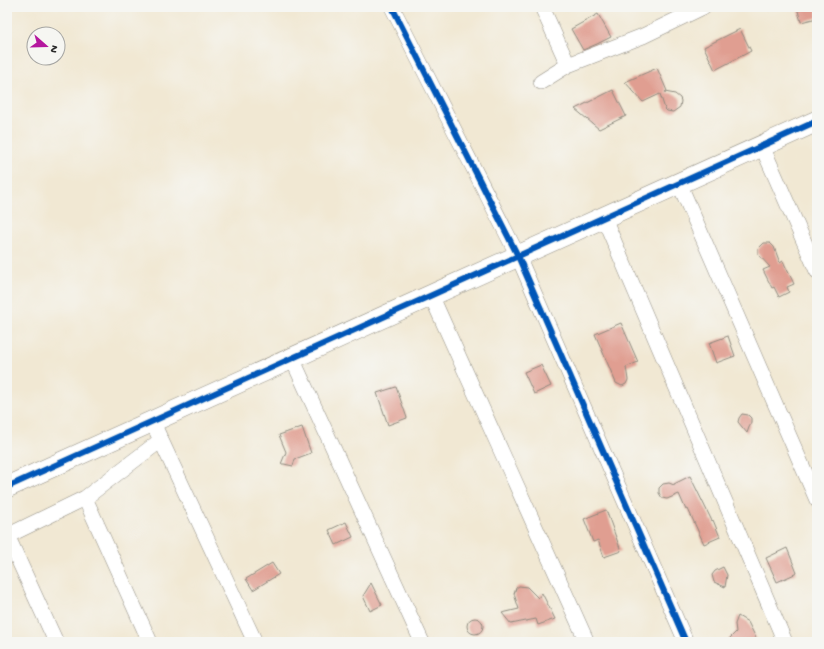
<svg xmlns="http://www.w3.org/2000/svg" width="824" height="649" font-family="'Gochi Hand',sans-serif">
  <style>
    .building { fill: #e09e91 }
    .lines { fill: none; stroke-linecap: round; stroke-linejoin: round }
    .street-casing { stroke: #8e8a7f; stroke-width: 16 }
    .secondary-casing { stroke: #8e8a7f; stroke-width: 22 }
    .street { stroke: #fff; stroke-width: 15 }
    .secondary { stroke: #fff; stroke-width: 21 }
    .cycleway-casing { stroke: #f6f6f2; stroke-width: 8 }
    .cycleway { stroke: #0057b8; stroke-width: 6 }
  </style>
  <rect width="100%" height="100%" fill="#f6f6f2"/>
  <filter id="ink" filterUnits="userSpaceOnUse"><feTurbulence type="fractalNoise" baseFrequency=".025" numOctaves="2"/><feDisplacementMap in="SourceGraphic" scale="8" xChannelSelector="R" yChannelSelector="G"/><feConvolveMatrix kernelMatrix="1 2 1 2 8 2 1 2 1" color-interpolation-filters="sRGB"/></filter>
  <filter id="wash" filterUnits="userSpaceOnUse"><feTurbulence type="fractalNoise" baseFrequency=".012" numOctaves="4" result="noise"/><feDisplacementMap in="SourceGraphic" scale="16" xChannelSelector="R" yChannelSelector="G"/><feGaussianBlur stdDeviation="0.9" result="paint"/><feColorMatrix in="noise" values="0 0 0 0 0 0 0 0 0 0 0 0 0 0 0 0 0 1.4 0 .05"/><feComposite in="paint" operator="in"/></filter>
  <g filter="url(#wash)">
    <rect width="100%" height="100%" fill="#f1e8d3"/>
    <g id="blocks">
      <!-- building -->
      <path class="building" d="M 797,7 L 817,7 L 817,18 L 801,22 Z
        M 598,14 L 611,37 L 597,44 L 583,50 L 571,29 Z
        M 740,29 L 751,51 L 715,70 L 704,47 Z
        M 657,68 L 667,91 L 665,92 L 675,94 L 680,98 L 681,101 L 680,107 L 673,112 L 667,111 L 665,109 L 660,94 L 643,102 L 625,82 Z
        M 613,90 L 626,116 L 599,129 L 575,109 Z
        M 764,243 L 770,243 L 774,247 L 780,263 L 783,261 L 794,284 L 787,287 L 789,292 L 779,297 L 774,287 L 772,288 L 763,270 L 770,267 L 758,254 L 758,249 Z
        M 621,323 L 638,362 L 626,367 L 628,380 L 626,384 L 622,386 L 616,383 L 595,334 Z
        M 728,336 L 735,356 L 716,363 L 709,343 Z
        M 541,365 L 551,386 L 534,394 L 524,372 Z
        M 396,387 L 407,418 L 388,425 L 377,393 Z
        M 742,414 L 748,415 L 751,418 L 751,422 L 747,433 L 738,422 L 739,418 Z
        M 302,427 L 311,453 L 295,459 L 293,466 L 284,464 L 281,464 L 286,452 L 279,435 Z
        M 690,476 L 712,521 L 713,520 L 720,537 L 704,544 L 688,509 L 686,510 L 679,494 L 667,499 L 662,498 L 659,493 L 659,488 L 663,484 L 669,483 L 674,485 L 674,484 Z
        M 606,510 L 621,551 L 604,557 L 598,540 L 593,542 L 584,519 Z
        M 346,522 L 353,537 L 336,545 L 329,530 Z
        M 787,548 L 797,573 L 777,582 L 766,558 Z
        M 272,563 L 279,574 L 253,590 L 246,579 Z
        M 723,567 L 727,575 L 725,587 L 714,582 L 712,575 L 715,571 Z
        M 371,583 L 382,605 L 370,611 L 363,596 Z
        M 519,586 L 527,587 L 538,598 L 542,593 L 555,619 L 538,625 L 536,619 L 511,624 L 502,613 L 519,609 L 514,594 L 516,588 Z
        M 738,616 L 748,622 L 758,642 L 726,642 L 736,632 L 735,624 Z
        M467 626a8 8 0 1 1 16 0a8 8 0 1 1-16 0Z"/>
    </g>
  </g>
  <g filter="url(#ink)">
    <use href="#blocks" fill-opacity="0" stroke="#8e8a7f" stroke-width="1"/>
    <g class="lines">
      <!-- street casing -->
      <g class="street-casing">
        <path id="street" d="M 392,7 L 518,256 L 686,642
          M 542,7 L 568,65
          M 541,82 L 568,65 L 643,36 L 703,7
          M 762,146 L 817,271
          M 679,183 L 817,500
          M 604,218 L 785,642
          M 431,295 L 587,642
          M 292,358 L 422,642
          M 152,421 L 255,642
          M 85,498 L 150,642
          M 7,535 L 56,642
          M 7,536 L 85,498 L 161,440"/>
      </g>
      <!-- secondary casing -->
      <g class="secondary-casing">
        <path id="secondary" d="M 7,487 L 817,121"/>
      </g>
      <!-- street -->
      <use href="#street" class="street"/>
      <!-- secondary -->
      <use href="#secondary" class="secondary"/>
      <!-- cycleway casing -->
      <g class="cycleway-casing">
        <path id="cycleway" d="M 392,7 L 518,256 L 686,642
          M 7,487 L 817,121"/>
      </g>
      <!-- cycleway -->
      <use href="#cycleway" class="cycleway"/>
    </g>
  </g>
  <!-- margin -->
  <rect width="824" height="649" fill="none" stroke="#f6f6f2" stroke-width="24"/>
  <!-- north arrow -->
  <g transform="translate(46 46) rotate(110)"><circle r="19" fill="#f6f6f2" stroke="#a5a5a2"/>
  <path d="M0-3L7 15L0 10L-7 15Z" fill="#b5179e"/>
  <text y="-6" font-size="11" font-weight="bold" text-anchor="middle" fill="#2b2b2b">N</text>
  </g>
</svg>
